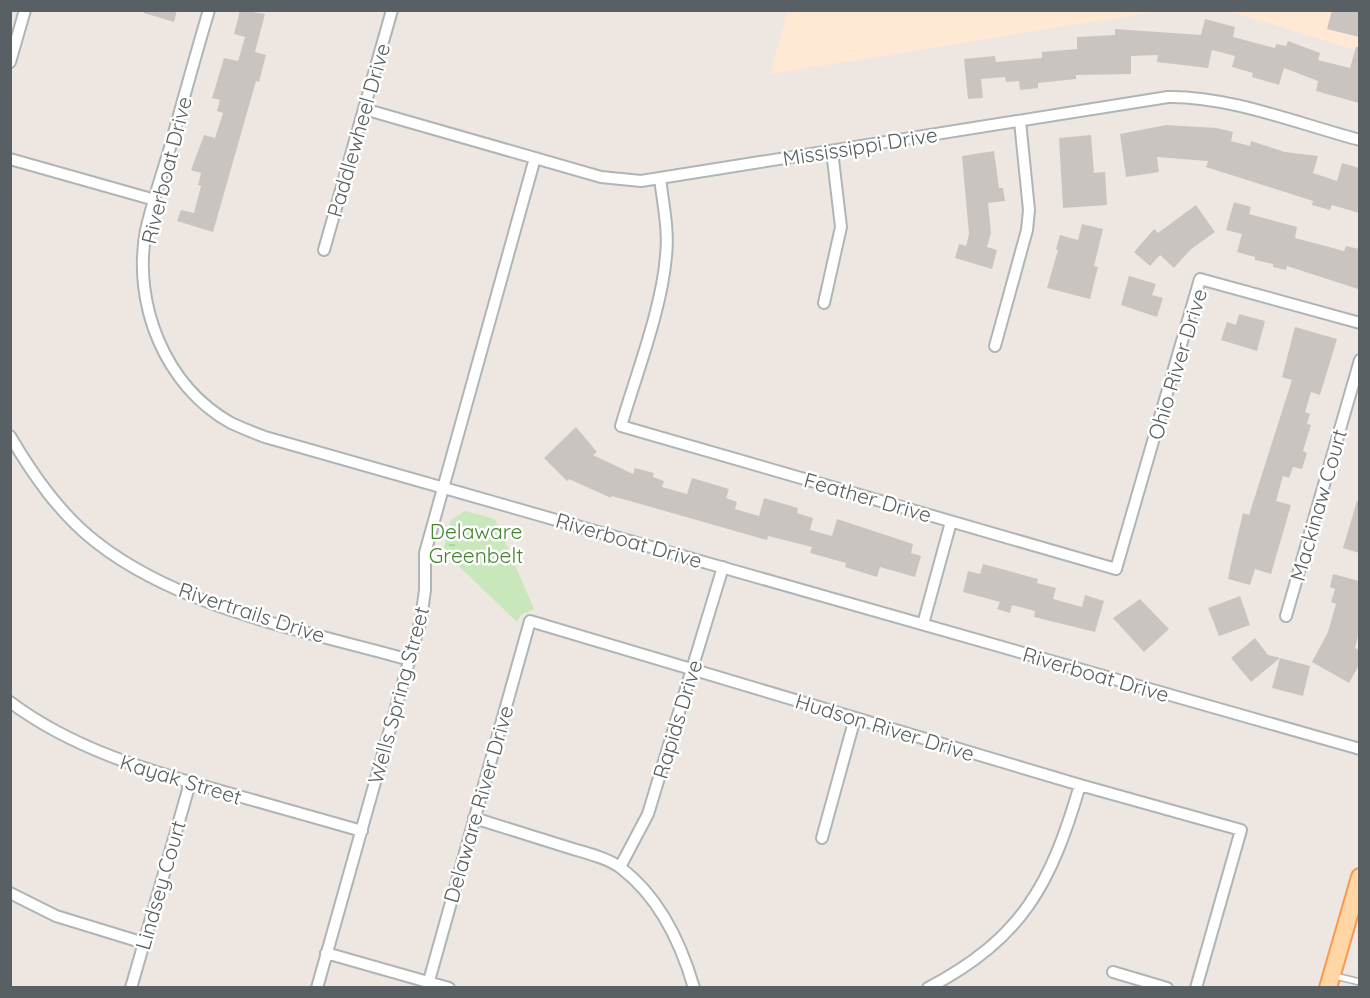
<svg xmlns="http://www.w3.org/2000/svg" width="1370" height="998" font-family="Quicksand,sans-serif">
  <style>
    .commercial { fill: #ffe9d4 }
    .green { fill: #c8e7bb }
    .building { fill: #cac4c0 }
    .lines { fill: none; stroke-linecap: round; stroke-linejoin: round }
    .service-casing { stroke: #afb5b7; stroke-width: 8 }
    .minor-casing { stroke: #afb5b7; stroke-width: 14 }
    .primary-casing { stroke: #fa984e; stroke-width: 20 }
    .path { stroke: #9fda9e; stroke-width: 2; stroke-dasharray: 6 3; stroke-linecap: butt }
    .service { stroke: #fff; stroke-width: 5 }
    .minor { stroke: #fff; stroke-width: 10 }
    .primary { stroke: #ffd6a4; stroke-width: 16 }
    .labels { text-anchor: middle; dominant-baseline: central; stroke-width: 5; stroke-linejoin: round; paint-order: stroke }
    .street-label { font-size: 21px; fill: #596063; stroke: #fff }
    .park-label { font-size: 21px; fill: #43852f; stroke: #fff }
  </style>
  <rect width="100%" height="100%" fill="#eee7e1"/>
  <!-- commercial -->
  <path class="commercial" d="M 788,10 L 1159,10 L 1159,11 L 770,74 Z
    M 1229,11 L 1359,11 L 1359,51 Z"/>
  <!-- green -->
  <path class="green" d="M 465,511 L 495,519 L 534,609 L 521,615 L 517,622 L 443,551 L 451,520 Z"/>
  <!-- building -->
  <path class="building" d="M 144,10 L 177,10 L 174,22 L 144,13 Z
    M 240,10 L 265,14 L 255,52 L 266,55 L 259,82 L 256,81 L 213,232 L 177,221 L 181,210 L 194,213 L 201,186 L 198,185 L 201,173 L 191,170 L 204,135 L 215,138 L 223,113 L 217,111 L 220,100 L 212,98 L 224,58 L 238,61 L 245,37 L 234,34 Z
    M 1332,10 L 1359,10 L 1359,37 L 1327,29 Z
    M 1205,19 L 1235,27 L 1233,37 L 1275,48 L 1276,44 L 1286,46 L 1288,41 L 1320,53 L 1318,60 L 1350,68 L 1356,47 L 1359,47 L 1359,103 L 1316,91 L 1318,81 L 1284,68 L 1279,85 L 1252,77 L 1253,73 L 1232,67 L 1235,56 L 1212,50 L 1208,68 L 1157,62 L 1158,55 L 1131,56 L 1131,74 L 1076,75 L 1076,79 L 1038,83 L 1038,88 L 1020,90 L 1019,81 L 1006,82 L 1005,77 L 981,79 L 983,98 L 968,99 L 964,59 L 995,56 L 996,62 L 1042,58 L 1042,52 L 1077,49 L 1077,37 L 1115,35 L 1115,29 L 1201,35 Z
    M 1166,125 L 1217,128 L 1233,132 L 1231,141 L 1250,146 L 1251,141 L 1285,152 L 1318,156 L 1313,173 L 1337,181 L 1342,163 L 1359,168 L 1359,213 L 1332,205 L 1330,210 L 1312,205 L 1313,201 L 1206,167 L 1208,161 L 1157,157 L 1159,172 L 1126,177 L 1120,134 Z
    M 1091,135 L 1094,173 L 1105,172 L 1107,205 L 1063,208 L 1059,138 Z
    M 994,151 L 999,188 L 1003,188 L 1005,201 L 988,203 L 991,233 L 987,247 L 997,250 L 992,269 L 955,258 L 959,244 L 966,246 L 969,234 L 962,156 Z
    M 1234,202 L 1251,207 L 1249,214 L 1297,227 L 1295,238 L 1344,251 L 1346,246 L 1359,249 L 1358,289 L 1287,266 L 1286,270 L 1273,267 L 1273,264 L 1255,260 L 1255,257 L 1237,252 L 1242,234 L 1226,230 Z
    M 1196,205 L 1215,232 L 1190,250 L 1174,268 L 1160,255 L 1150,266 L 1134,252 L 1154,229 L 1158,233 Z
    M 1082,224 L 1103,229 L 1094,266 L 1098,267 L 1090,299 L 1047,288 L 1058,250 L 1056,249 L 1060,235 L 1078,240 Z
    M 1129,276 L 1156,284 L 1152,295 L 1163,298 L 1157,317 L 1121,305 Z
    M 1239,314 L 1265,321 L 1257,351 L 1221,340 L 1227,322 L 1236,325 Z
    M 1295,327 L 1337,339 L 1320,395 L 1311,392 L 1305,412 L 1310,414 L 1307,424 L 1311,425 L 1303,451 L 1307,453 L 1302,469 L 1293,467 L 1289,478 L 1283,476 L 1276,501 L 1291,505 L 1271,574 L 1255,569 L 1250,585 L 1228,579 L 1230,568 L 1243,513 L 1249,515 L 1292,380 L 1282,377 Z
    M 576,427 L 597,452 L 593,455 L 633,474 L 635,468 L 654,473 L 653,477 L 664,481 L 662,487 L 687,494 L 692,478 L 729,489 L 726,498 L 737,502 L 735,509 L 759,516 L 764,498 L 798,508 L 797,513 L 813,518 L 810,530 L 832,536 L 837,519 L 913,544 L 911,553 L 921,556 L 915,577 L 880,567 L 877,577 L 845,567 L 846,563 L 810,553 L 812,547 L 768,536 L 767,540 L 612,496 L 611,498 L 569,479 L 567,481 L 544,458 Z
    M 1357,501 L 1359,501 L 1359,553 L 1343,548 Z
    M 983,564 L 1038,579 L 1037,583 L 1056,588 L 1053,599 L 1082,607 L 1085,595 L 1104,601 L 1095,632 L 1034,617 L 1035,611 L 1012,605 L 1010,613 L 997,609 L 1000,602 L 963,592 L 968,571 L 980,574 Z
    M 1333,574 L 1359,581 L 1359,632 L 1355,648 L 1359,650 L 1359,665 L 1349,683 L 1312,662 L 1328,632 L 1336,604 L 1331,602 L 1335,589 L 1330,587 Z
    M 1240,596 L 1250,625 L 1219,636 L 1208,608 Z
    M 1140,599 L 1169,629 L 1144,652 L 1113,618 Z
    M 1255,638 L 1268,655 L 1280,658 L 1251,682 L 1231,658 Z
    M 1280,658 L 1310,666 L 1303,696 L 1272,688 Z"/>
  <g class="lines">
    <!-- service casing -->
    <g class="service-casing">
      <path id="service" d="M 1335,976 L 1360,982"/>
    </g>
    <!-- minor casing -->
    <g class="minor-casing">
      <path id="minor" d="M 209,10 C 195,57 182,104 169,151 C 161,177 152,204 146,230 C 132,304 165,386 231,423 C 242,428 254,433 265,437 L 1360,749
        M 10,62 L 25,10
        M 364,109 L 601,177 L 641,181 L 1168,97 C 1230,96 1299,124 1360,140
        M 10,159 L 155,200
        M 660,178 C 663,204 669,230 666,256 C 662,308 636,375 621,426 L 1116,569 L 1200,279 L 1360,323
        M 324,250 L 392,10
        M 824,303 L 841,227 L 832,151
        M 995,346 L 1027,230 L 1029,210 L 1020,121
        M 10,436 C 33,475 60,514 96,542 C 181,609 307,631 410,660
        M 1286,616 L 1360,360
        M 923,624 L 951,522
        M 10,702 C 73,749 146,770 221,791 C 268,804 315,818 362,831
        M 474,818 C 506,828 538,838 570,848 C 586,853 608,858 621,868 C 659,897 681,943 694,988
        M 822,838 L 855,718
        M 620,867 L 648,814 L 723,567
        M 10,893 L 56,916 L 144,943
        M 326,953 L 449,988
        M 1113,972 L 1167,988
        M 131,988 L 190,783
        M 317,988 L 421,619 L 425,590 L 425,553 L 535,158
        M 427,988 L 530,621 L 1080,785 L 1241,830 L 1196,988
        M 928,988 C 1023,938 1051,884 1080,785"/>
    </g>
    <!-- primary casing -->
    <g class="primary-casing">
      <path id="primary" d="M 1328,988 L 1360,877"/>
    </g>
    <!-- path -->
    <path class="path" d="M 449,545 L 456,545"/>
    <!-- service -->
    <use href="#service" class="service"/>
    <!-- minor -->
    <use href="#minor" class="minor"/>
    <!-- primary -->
    <use href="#primary" class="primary"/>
  </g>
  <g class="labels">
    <!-- street labels -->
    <g class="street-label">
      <text transform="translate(358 130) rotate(-74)">Paddlewheel Drive</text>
      <text transform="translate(860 146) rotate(-9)">Mississippi Drive</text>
      <text transform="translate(166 170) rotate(-76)">Riverboat Drive</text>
      <text transform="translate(1177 364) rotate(-73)">Ohio River Drive</text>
      <text transform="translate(868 497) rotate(16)">Feather Drive</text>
      <text transform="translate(1318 505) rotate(-74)">Mackinaw Court</text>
      <text transform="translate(629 540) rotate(16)">Riverboat Drive</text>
      <text transform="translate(252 612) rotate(18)">Rivertrails Drive</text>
      <text transform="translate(1096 674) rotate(16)">Riverboat Drive</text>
      <text transform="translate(398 695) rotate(-75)">Wells Spring Street</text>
      <text transform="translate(677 719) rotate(-73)">Rapids Drive</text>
      <text transform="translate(885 727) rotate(17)">Hudson River Drive</text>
      <text transform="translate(181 779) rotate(17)">Kayak Street</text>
      <text transform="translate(478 804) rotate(-74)">Delaware River Drive</text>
      <text transform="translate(160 885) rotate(-74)">Lindsey Court</text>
    </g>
    <!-- park labels -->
    <g class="park-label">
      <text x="476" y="531">Delaware<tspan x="476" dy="24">Greenbelt</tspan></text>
    </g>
  </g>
  <!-- border -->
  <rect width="1370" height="998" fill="none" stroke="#596063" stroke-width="24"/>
</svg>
